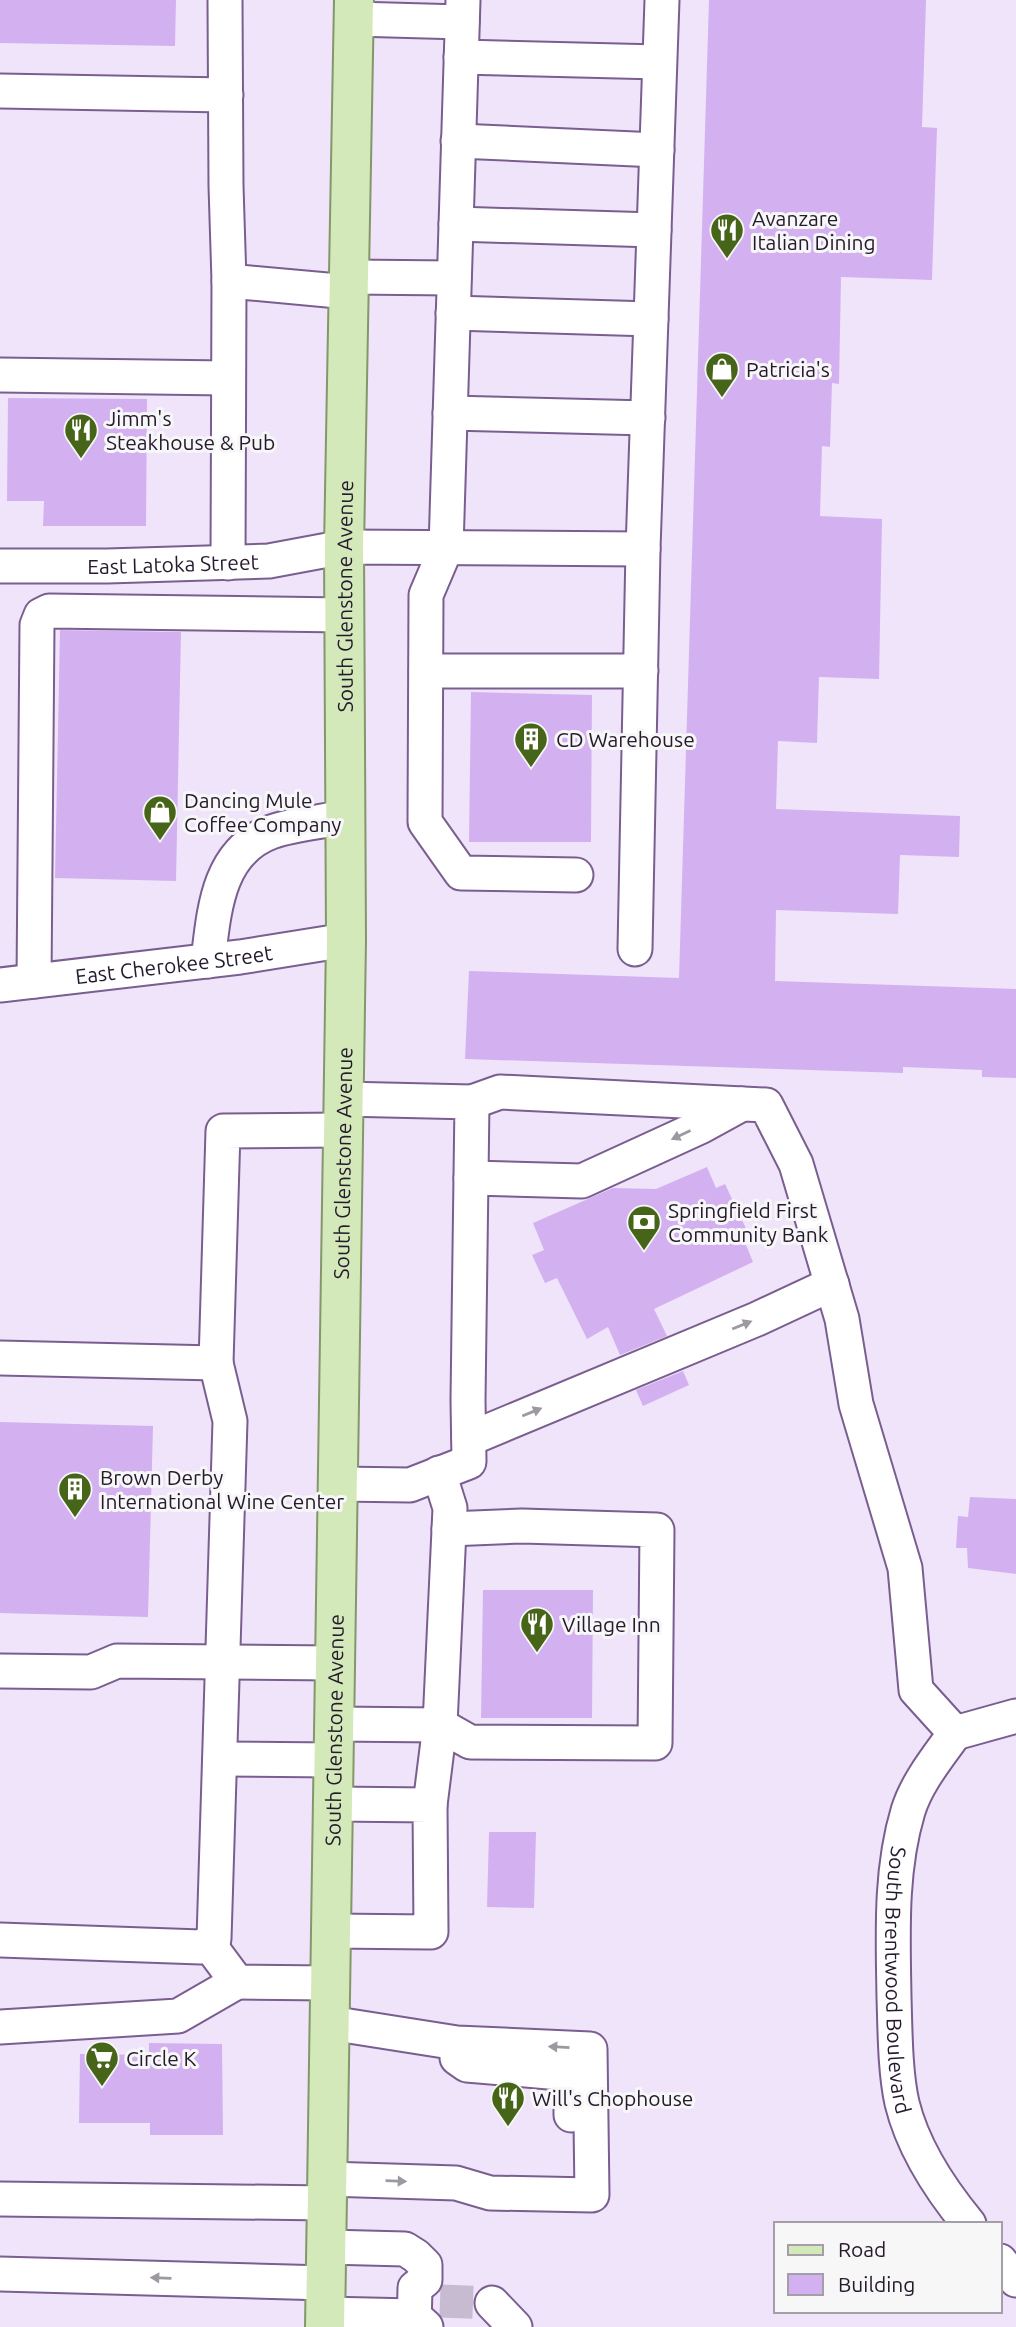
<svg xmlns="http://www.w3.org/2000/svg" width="1016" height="2327" font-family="Ubuntu,sans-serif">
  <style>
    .building { fill: #d3b1f1 }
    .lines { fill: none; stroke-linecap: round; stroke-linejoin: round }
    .minor-tunnel { stroke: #c7bbd2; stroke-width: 33; stroke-dasharray: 33 17; stroke-linecap: butt }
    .minor-casing { stroke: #795e8f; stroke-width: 37 }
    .major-casing { stroke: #83976a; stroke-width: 42 }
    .minor { stroke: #fff; stroke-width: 33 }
    .major { stroke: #d3e9b9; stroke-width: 38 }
    .oneway { fill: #9d98a1 }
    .labels { text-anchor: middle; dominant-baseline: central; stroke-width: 6; stroke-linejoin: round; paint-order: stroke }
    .poi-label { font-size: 21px; fill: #25192e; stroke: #f7f7f7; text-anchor: start }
    .street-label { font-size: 21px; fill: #25192e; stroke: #f7f7f7 }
  </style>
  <rect width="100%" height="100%" fill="#f0e4fb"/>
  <!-- building -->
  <path class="building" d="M 0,0 L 176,0 L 175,46 L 0,43 Z
    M 709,0 L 926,0 L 922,127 L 937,128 L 932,280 L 841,277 L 839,384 L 832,383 L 830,447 L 822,446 L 820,516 L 882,519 L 879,679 L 819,677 L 817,743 L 778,741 L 776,809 L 960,816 L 959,857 L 900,855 L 898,914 L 776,910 L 775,981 L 1016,989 L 1016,1078 L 982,1077 L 982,1070 L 903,1067 L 903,1073 L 465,1059 L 469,971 L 679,978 Z
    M 8,398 L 147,399 L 146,526 L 43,526 L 44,501 L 7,501 Z
    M 60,630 L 181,632 L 176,881 L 55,878 Z
    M 471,692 L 592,695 L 591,842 L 469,842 Z
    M 707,1167 L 716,1188 L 725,1184 L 750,1237 L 744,1240 L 753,1262 L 654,1309 L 667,1336 L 620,1355 L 608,1327 L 587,1339 L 557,1278 L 545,1283 L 532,1255 L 544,1250 L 533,1223 L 613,1188 L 656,1189 Z
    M 683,1371 L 689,1385 L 643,1406 L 636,1390 Z
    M 0,1422 L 153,1426 L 148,1617 L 0,1613 Z
    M 970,1497 L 1016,1499 L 1016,1574 L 968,1568 L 967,1548 L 956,1548 L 958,1516 L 968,1517 Z
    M 483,1590 L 593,1590 L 592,1718 L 481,1718 Z
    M 489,1832 L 536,1832 L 534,1908 L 487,1907 Z
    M 149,2043 L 222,2044 L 223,2135 L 150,2135 L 150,2123 L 79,2123 L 80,2054 L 149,2055 Z"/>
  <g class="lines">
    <!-- minor-tunnel -->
    <path class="minor-tunnel" d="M 440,2301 L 492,2303"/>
    <!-- minor casing -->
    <g class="minor-casing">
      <g id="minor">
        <path d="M 225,0 L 226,186 L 229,281 L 228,563"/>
        <path d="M 463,0 L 446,548 L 426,595 L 425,822 L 461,873 L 576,875"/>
        <path d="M 354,19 L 462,22"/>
        <path d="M 461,57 L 659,62"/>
        <path d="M 0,91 L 226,95"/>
        <path d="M 458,141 L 657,150"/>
        <path d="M 456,224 L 654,230"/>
        <path d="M 349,277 L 454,278"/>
        <path d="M 229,281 L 349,292"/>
        <path d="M 453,313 L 651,319"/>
        <path d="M 0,375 L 227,378"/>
        <path d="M 450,413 L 648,418"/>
        <path id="s1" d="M 0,566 L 107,566 L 269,561 L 344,547 L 643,549 L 662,0"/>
        <path d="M 426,671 L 641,671"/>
        <path d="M 635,949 L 643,549"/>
        <path d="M 208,961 C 214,912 217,852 271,832 C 293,824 321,822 345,817"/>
        <path d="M 34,981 L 37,625 L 41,615 L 49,611 L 344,615"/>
        <path id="s2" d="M 0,985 L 240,957 L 346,940"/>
        <path d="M 472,1102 L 500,1092 L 766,1105 L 796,1164 L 842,1319 L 856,1404 L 905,1568 L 916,1690 L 955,1733"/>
        <path d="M 471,1178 L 582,1181 L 700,1127 L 742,1104"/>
        <path d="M 0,1358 L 216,1363 L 223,1131 L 343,1130"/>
        <path d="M 469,1439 L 757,1319 L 832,1284"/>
        <path d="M 338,1484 L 410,1485 L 469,1462 L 468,1400 L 472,1102 L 343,1099"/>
        <path d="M 0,1671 L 91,1672 L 117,1661 L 335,1663"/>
        <path d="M 334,1724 L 440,1725 L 450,1508 L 439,1473"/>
        <path id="s3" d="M 955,1733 C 938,1757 917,1782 908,1811 C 890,1871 893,1934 894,1997 C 895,2029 895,2072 902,2103 C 913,2148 940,2189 969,2224"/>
        <path d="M 955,1733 L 1016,1716"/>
        <path d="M 220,1759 L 334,1760"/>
        <path d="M 430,1805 L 440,1725 L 470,1742 L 655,1743 L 657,1530 L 522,1526 L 449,1529"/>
        <path d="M 331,1931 L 431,1932 L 430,1805 L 333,1804"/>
        <path d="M 0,1940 L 201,1947 L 214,1939 L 230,1421 L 216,1363"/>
        <path d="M 208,1943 L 237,1982 L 330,1983"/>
        <path d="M 0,2027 L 178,2016 L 237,1982"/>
        <path d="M 457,2058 L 467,2065 L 571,2074 L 571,2115"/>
        <path d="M 327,2179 L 456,2183 L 490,2193 L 592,2195 L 590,2049 L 457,2043 L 330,2023"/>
        <path d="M 0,2199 L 327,2203"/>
        <path d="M 327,2247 L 405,2249 L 416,2256 L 425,2265 L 425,2280 L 415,2288 L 414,2327"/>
        <path d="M 1000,2261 L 1016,2280"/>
        <path d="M 0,2274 L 326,2283"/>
        <path d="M 492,2303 L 515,2327"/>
        <path d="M 325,2314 L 414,2316 L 426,2327"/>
      </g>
    </g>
    <!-- major casing -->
    <g class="major-casing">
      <g id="major">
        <path id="s4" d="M 325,2327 L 346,940 L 344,547 L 354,0"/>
      </g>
    </g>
    <!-- minor -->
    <use href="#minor" class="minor"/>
    <!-- major -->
    <use href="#major" class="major"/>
  </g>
  <!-- one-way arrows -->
  <defs><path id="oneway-solid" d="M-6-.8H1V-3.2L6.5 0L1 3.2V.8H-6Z" transform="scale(1.75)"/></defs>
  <g class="oneway">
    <use href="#oneway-solid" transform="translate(681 1135) rotate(155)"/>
    <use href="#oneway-solid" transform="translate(742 1325) rotate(-22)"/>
    <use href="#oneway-solid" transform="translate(532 1412) rotate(-22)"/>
    <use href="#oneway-solid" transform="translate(559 2047) rotate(-177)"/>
    <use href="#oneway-solid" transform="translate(396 2181) rotate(2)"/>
    <use href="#oneway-solid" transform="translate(161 2278) rotate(-178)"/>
  </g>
  <!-- icons -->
  <defs>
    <g id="restaurant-pin" transform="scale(1.75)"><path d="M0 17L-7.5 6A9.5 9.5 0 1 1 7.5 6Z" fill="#476519" stroke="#f7f7f7"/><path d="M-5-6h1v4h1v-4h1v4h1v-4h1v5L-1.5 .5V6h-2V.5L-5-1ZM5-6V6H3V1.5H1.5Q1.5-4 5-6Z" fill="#fff"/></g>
    <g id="shop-pin" transform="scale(1.75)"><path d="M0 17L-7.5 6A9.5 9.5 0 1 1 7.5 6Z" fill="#476519" stroke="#f7f7f7"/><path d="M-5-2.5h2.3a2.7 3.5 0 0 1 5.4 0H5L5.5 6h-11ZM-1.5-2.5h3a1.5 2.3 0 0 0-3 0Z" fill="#fff"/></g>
    <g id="building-pin" transform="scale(1.75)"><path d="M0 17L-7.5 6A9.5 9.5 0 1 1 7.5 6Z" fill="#476519" stroke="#f7f7f7"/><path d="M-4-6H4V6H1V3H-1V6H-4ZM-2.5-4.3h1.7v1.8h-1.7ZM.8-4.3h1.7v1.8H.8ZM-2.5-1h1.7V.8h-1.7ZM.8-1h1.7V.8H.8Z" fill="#fff"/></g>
    <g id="bank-pin" transform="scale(1.75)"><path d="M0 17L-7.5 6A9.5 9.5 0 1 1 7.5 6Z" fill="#476519" stroke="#f7f7f7"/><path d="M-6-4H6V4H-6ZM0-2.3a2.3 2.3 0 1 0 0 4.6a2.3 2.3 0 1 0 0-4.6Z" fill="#fff"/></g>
    <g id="supermarket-pin" transform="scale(1.75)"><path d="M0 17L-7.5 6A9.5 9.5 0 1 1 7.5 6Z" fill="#476519" stroke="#f7f7f7"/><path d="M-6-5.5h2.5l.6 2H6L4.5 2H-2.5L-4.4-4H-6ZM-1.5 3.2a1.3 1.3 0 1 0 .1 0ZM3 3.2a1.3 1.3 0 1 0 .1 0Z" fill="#fff"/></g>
  </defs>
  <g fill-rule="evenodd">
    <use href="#restaurant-pin" x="727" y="230"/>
    <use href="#shop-pin" x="722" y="369"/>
    <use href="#restaurant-pin" x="81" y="430"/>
    <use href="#building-pin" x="531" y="739"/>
    <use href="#shop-pin" x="160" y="812"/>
    <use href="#bank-pin" x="644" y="1222"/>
    <use href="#building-pin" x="75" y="1489"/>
    <use href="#restaurant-pin" x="537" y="1624"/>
    <use href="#supermarket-pin" x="102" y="2058"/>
    <use href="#restaurant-pin" x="508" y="2098"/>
  </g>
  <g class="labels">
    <!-- poi labels -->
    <g class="poi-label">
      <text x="752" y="218">Avanzare<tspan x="752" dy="24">Italian Dining</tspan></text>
      <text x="746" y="369">Patricia's</text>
      <text x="106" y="418">Jimm's<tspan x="106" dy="24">Steakhouse &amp; Pub</tspan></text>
      <text x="556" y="739">CD Warehouse</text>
      <text x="184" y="800">Dancing Mule<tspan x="184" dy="24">Coffee Company</tspan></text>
      <text x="668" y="1210">Springfield First<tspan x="668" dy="24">Community Bank</tspan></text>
      <text x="100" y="1477">Brown Derby<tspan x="100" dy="24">International Wine Center</tspan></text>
      <text x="562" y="1624">Village Inn</text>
      <text x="126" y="2058">Circle K</text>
      <text x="532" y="2098">Will's Chophouse</text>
    </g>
    <!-- street labels -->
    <g class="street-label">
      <text stroke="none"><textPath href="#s1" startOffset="173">East Latoka Street</textPath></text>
      <text stroke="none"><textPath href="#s4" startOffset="1731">South Glenstone Avenue</textPath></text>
      <text stroke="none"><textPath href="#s2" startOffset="175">East Cherokee Street</textPath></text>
      <text stroke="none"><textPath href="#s4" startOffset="1164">South Glenstone Avenue</textPath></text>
      <text stroke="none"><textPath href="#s4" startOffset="597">South Glenstone Avenue</textPath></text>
      <text stroke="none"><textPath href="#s3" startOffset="262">South Brentwood Boulevard</textPath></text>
    </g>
  </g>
  <!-- legend -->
  <rect x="774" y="2222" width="228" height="91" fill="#f7f7f7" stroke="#a39ea7" stroke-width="2"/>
  <rect x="788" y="2245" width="35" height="10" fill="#d3e9b9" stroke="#a39ea7" stroke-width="2"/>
  <text x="838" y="2257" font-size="21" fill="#25192e">Road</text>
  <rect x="788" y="2274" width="35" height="21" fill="#d3b1f1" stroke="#a39ea7" stroke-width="2"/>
  <text x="838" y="2292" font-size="21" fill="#25192e">Building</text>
</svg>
